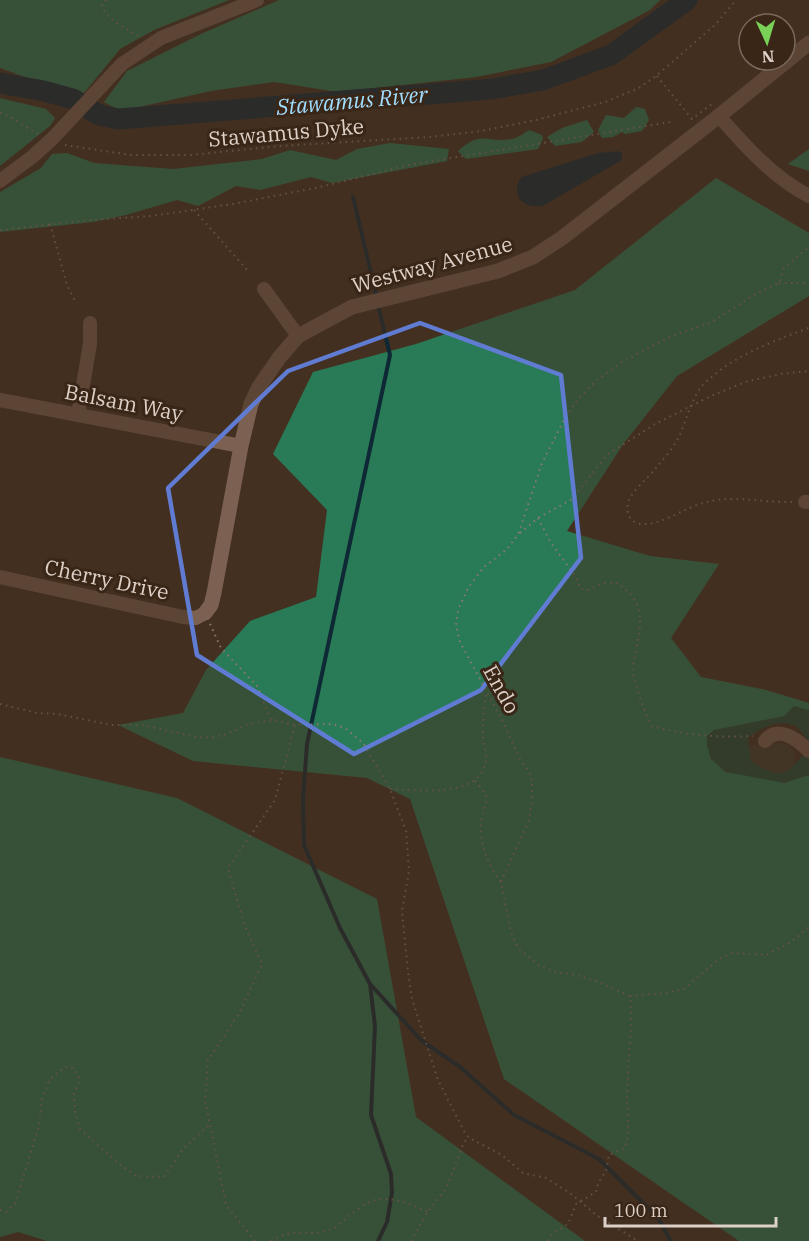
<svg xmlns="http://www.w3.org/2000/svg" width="809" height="1241" font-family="'IBM Plex Serif',serif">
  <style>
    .industrial { fill: #433c2a }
    .green { fill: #214d38 }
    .forest { fill: #297a56 }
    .water { fill: #0f2835 }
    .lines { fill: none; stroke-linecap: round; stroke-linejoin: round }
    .stream { stroke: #0f2835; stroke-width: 4 }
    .river { stroke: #0f2835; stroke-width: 21 }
    .path { stroke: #8c7b6f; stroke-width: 2; stroke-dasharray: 1.5 4.5; stroke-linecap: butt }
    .minor { stroke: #7c6051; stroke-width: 14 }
    .tertiary { stroke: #7c6051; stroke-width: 15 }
    .marked { fill: none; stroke: #607cd2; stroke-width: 4.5; stroke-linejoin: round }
    .labels { text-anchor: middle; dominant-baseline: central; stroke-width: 6; stroke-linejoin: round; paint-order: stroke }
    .street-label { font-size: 21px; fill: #ddd0c7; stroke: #392617 }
    .water-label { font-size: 22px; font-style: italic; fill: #a2deff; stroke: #392617 }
  </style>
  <rect width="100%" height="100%" fill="#443021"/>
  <!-- industrial -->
  <path class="industrial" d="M 780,743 L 786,744 L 794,751 L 795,761 L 790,770 L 780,773 L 762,768 L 751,761 L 749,746 Z"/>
  <!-- green -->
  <path class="green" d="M 794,706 L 804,707 L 809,710 L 809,742 C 805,738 801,730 797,727 C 781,717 760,728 748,738 L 751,761 C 760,767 777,778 788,770 C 795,766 797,759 806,754 L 809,755 L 809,775 C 802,777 794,781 786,782 C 777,784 763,780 753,778 C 728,773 705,768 707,736 L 714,730 L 784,716 Z"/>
  <!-- forest -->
  <path class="forest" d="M 0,0 L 229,0 L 154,30 L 120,49 L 84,93 L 25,77 L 0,68 Z
    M 279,0 L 660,0 L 650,10 L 551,62 L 476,77 L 338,92 L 274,82 L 211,91 L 121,111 L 104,102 L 127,71 L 201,34 Z
    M 0,98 L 46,109 L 55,118 L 50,126 L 0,166 Z
    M 636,107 L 645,109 L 649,120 L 642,131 L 625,134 L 622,132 L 613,137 L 602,138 L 598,130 L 606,115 L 624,118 Z
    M 587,120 L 594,132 L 582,142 L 555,146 L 547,137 L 562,128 Z
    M 529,130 L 542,135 L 543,139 L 538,149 L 466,159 L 458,151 C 483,129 486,144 512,139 C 518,138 524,133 529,130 Z
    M 390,143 L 449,149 L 447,161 L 332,183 L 311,177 L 260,190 L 236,186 L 198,206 L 177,200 L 126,215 L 93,222 L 0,232 L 0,192 L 41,168 L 52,154 L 67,153 L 94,163 L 173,169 L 262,159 L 290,150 L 336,160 L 357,149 Z
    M 809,149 L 809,171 L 788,164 Z
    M 716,178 L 809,233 L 809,296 L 677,376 L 624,443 L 567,531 L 650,556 L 719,564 L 671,638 L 701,677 L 766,690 L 809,703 L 809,710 L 794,706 L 784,716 L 714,730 L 707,736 L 707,746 L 711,759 L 726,772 L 784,783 L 809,775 L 809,1241 L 739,1241 L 504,1079 L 410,799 L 367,778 L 193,761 L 118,725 L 183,713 L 206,670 L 250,621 L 316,597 L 327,510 L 273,454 L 313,372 L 416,344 L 575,290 Z
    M 0,757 L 177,798 L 377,899 L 416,1117 L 585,1241 L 47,1241 L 18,1232 L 0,1237 Z"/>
  <!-- water -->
  <path class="water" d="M 618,151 L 622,153 L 622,160 L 543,206 C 523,209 510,196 521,177 L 598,153 Z"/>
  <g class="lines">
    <!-- stream -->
    <path class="stream" d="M 353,197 L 377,298
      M 371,985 L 422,1041 L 460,1067 L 514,1115 L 599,1159 L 658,1218 L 671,1241
      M 378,1241 L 387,1222 L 392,1193 L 391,1174 L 371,1115 L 375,1026 L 370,984 L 340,928 L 304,845 L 303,799 L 307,744 L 390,355 L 378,305"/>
    <!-- river -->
    <path class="river" d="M 0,83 L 44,91 L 73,99 L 99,115 L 118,119 L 492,89 L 543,80 L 611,55 L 687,0"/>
    <!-- path -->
    <path class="path" d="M 106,0 L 102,5 C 105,20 128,29 140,37
      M 657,76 L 692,119 L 712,104
      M 0,113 C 17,118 25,129 40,134
      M 65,145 L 131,155 L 190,155 L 280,146 L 429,137 L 481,131 L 536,120 L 605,102 L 639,88 L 656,76 L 715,25 L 736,0
      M 194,210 L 249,272
      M 50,224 L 67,285 L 75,301
      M 0,230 L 89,220 L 151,216 L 233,204 L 320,187 L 409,165 L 670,122
      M 779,283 L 809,283
      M 792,502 C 760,503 729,493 697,505 C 681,510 650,532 633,521 C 627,517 626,507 629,500 C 634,489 647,479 655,469 C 663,459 674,448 679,436 C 687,420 690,401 702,386 C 706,381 713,376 719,371 C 740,354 783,337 809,328
      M 538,518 L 551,543 L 576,577 L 580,588 C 588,593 591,588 599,585 C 603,583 610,583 615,582 C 654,606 637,632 633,669 C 632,678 646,718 652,726 C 685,735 719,738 753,736
      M 520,533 L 538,518 L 572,499 L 607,455 L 655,424 L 713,395 L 748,381 L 781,374 L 809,371
      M 210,624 L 221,648 L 258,687 L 267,712 L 273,720
      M 0,704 L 37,713 L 57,714 L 112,725 L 143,725 L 196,737 L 210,738 L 227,734 L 249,724 L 273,720 L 295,725 L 333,724 L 345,728 L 363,743 L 390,789 L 406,831 L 409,871 L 402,911 L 408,972 L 412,999 L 438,1080 L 464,1131 L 469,1138 L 502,1155 L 523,1173 L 546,1178 L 570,1193 L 596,1215 L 638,1241
      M 475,781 C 496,803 482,802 481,824 C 480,845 488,866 501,882
      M 390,789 C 417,790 482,799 486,760 C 487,752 483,744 483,737 C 482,722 485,706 486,691
      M 630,996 L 665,993 L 684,989 L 719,959 L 732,953 L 766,955 L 790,943 L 809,927
      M 0,1210 L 6,1212 L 15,1203 L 39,1126 L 42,1099 L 50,1079 L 65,1067 L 73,1068 L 80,1079 L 74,1094 L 75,1112 L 80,1129 L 120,1165 L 137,1176 L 164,1177 L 183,1149 L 210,1124
      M 255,1241 L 226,1205 L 205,1100 L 208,1060 L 240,1012 L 262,964 L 244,924 L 228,868 L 275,800 L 295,725
      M 271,1241 C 295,1226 305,1237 326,1231 C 335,1229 342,1222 349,1216 C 355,1212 362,1205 369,1202 C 388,1194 411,1204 428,1212
      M 411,1241 L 429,1210 L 446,1189 L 464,1142 L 469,1138
      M 548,1241 L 553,1233 L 568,1224 L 576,1204 L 596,1192 L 598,1183 L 606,1171 L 609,1155 L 625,1148 C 631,1126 627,1113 627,1091 C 628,1059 633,1028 630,996 L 596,981 L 576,975 L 556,972 L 540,966 L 518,948 L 511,932 L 501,882 L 529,820 L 532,800 L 532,783 L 530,773 L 520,759 L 502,720 L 460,642 L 456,625 L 458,610 L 468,588 L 484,567 L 506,550 L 518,535 L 542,463 L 564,420 L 578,399 L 597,380 L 621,363 L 669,337 L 712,322 L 757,293 L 779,283 L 784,268 L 809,247"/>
    <!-- minor -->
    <path class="minor" d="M 719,116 C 745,146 774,178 809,196
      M 0,181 L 32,157 L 53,138 L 122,64 L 161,38 L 257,0
      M 264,289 L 298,336
      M 0,400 L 241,446
      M 78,415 L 90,344 L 90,323
      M 805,502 L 809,502
      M 0,577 L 183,617 L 196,618 L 205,613
      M 765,741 C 778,724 798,740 809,751"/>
    <!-- tertiary -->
    <path class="tertiary" d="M 205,613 L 211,605 L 214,593 L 241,446 L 251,404 L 259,387 L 279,358 L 298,336 L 352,307 L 498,271 L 533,257 L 562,238 L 719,116 L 809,43"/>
  </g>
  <!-- marked area -->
  <path d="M0 0H809V1241H0ZM 420,323 L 561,375 L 581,558 L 481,690 L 354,754 L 197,655 L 168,488 L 288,371 Z" fill="#443021" fill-opacity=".55" fill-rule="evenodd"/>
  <path class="marked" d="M 420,323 L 561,375 L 581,558 L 481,690 L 354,754 L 197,655 L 168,488 L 288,371 Z"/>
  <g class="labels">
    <!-- street labels -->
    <g class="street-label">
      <text transform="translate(286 132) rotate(-5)">Stawamus Dyke</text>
      <text transform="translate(432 264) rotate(-15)">Westway Avenue</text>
      <text transform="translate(124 402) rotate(11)">Balsam Way</text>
      <text transform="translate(107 579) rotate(12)">Cherry Drive</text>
      <text transform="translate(502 689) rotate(61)">Endo</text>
    </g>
    <!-- water labels -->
    <g class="water-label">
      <text transform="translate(352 100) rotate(-5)">Stawamus River</text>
    </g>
  </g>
  <!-- north arrow -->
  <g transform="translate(767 42) rotate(176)"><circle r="28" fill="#392617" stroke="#7b6a5d" stroke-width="1.5"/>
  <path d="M0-4.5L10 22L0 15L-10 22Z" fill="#79d157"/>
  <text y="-9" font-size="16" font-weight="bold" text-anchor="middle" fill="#ddd0c7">N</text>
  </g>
  <!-- scale -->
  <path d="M605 1217v9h171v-9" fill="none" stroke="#ddd0c7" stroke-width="3"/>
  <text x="614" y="1217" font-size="18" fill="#ddd0c7" stroke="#392617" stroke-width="4.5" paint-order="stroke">100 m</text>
</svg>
